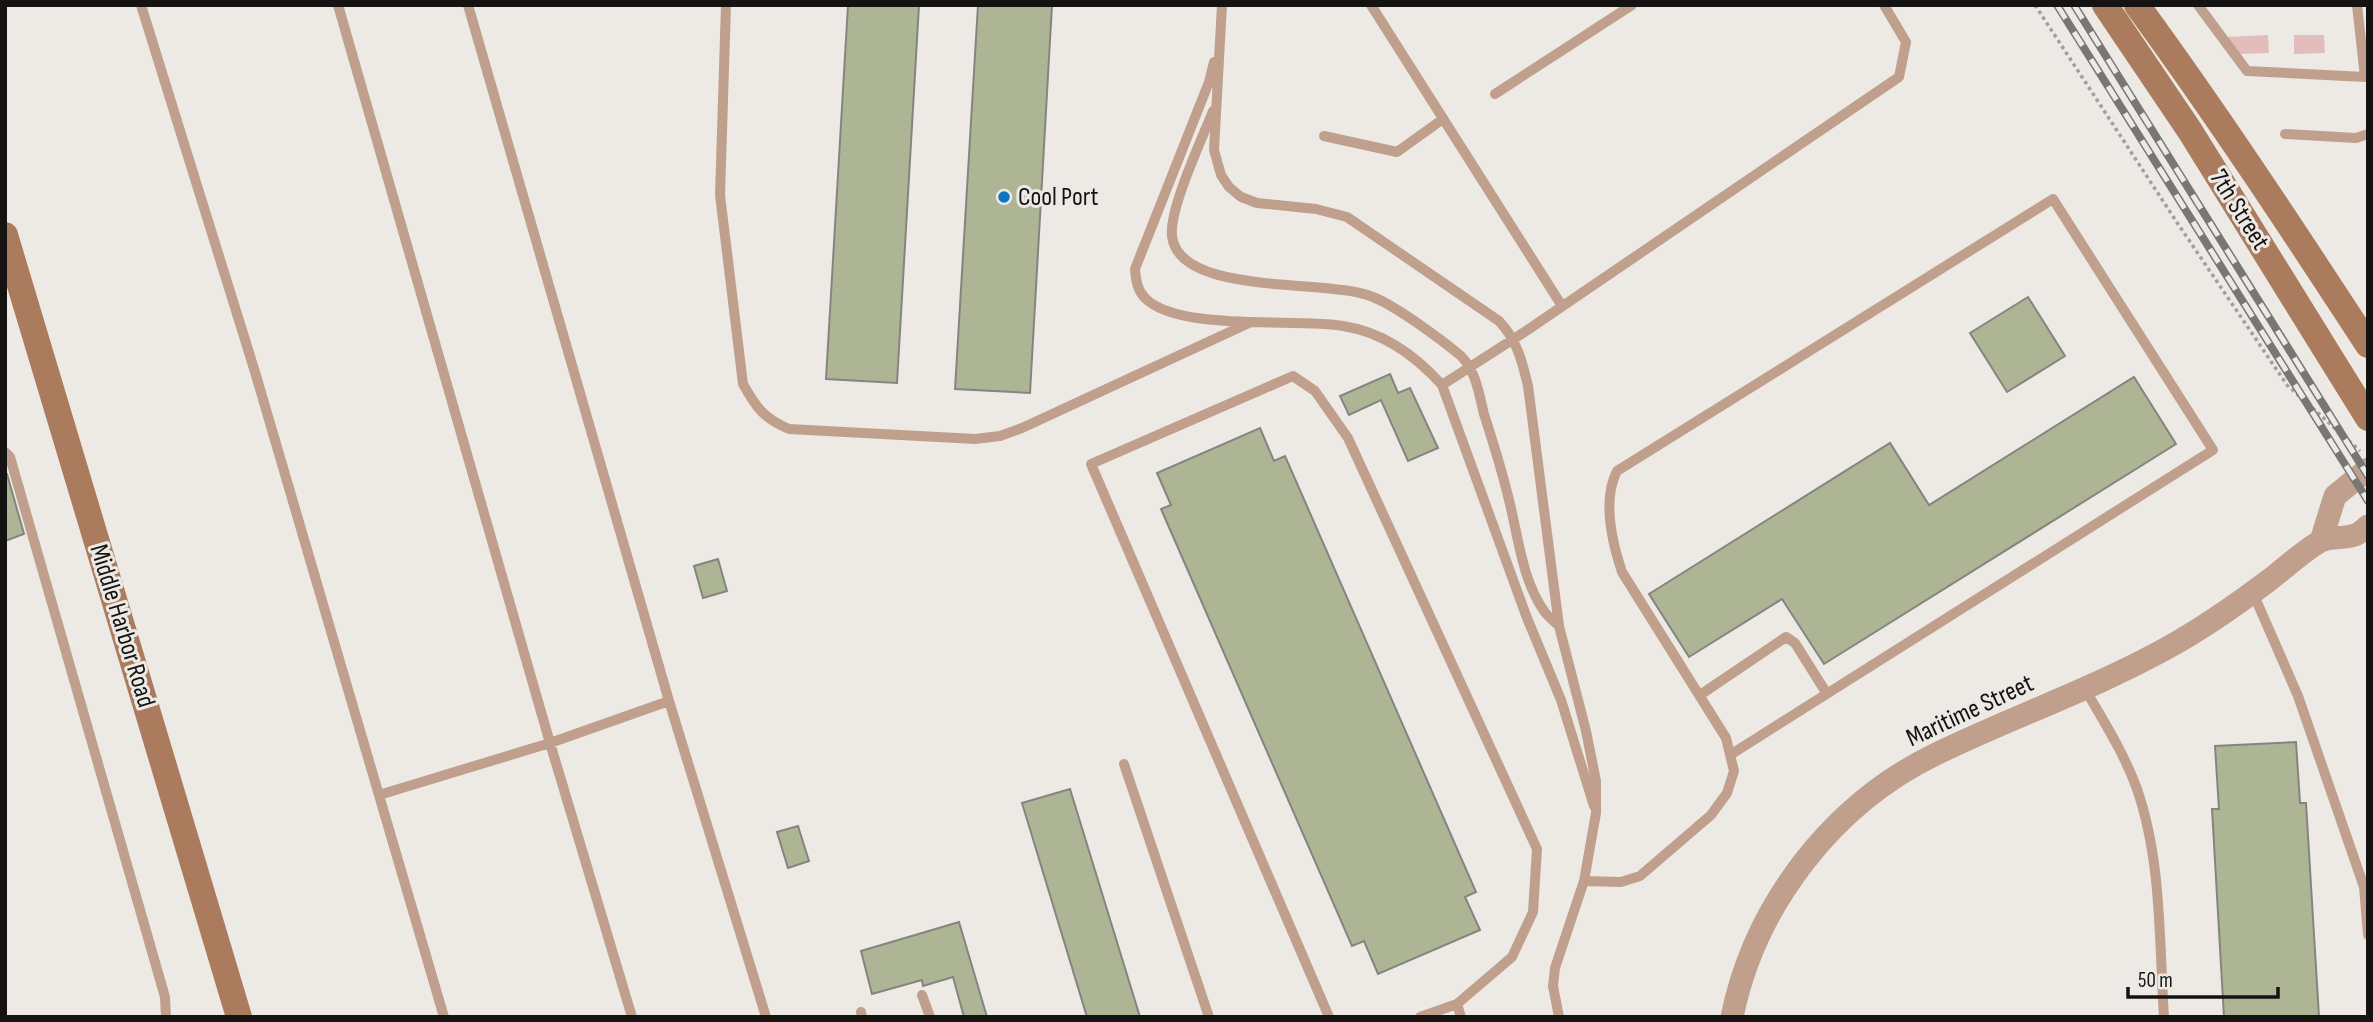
<svg xmlns="http://www.w3.org/2000/svg" width="2373" height="1022" font-family="'Sofia Sans Condensed',sans-serif">
  <style>
    .green { fill: #e2bdbc }
    .building { fill: #adb594; stroke: #848580; stroke-width: 2 }
    .lines { fill: none; stroke-linecap: round; stroke-linejoin: round }
    .path { stroke: #a29f9c; stroke-width: 3.5; stroke-dasharray: 3.5 3.5; stroke-linecap: butt }
    .service { stroke: #c0a08c; stroke-width: 10 }
    .tertiary { stroke: #c0a08c; stroke-width: 23 }
    .secondary { stroke: #aa7b5d; stroke-width: 26 }
    .rail-casing { stroke: #787774; stroke-width: 8 }
    .rail { stroke: #edeae5; stroke-width: 5; stroke-dasharray: 16; stroke-linecap: butt }
    .poi-dot { fill: #0d77c2; stroke: #edeae5; stroke-width: 2.5 }
    .labels { text-anchor: middle; dominant-baseline: central; stroke-width: 6; stroke-linejoin: round; paint-order: stroke }
    .poi-label { font-size: 26px; fill: #141312; stroke: #edeae5; text-anchor: start }
    .street-label { font-size: 26px; fill: #141312; stroke: #edeae5 }
  </style>
  <rect width="100%" height="100%" fill="#edeae5"/>
  <!-- green -->
  <path class="green" d="M 2268,35 L 2269,53 L 2239,54 L 2225,37 Z
    M 2294,35 L 2324,35 L 2325,53 L 2294,54 Z"/>
  <!-- building -->
  <path class="building" d="M 848,5 L 919,5 L 897,383 L 826,379 Z
    M 978,5 L 1052,5 L 1030,393 L 955,389 Z
    M 2028,297 L 2065,356 L 2007,392 L 1970,333 Z
    M 1390,374 L 1398,393 L 1410,388 L 1438,448 L 1408,461 L 1381,400 L 1349,415 L 1340,396 Z
    M 2134,377 L 2176,444 L 1824,664 L 1782,599 L 1689,657 L 1649,594 L 1890,443 L 1929,505 Z
    M 1260,428 L 1274,461 L 1285,456 L 1476,892 L 1465,897 L 1480,930 L 1378,974 L 1364,941 L 1352,946 L 1161,509 L 1171,505 L 1157,473 Z
    M 5,474 L 7,474 L 24,534 L 5,541 Z
    M 718,559 L 727,591 L 703,598 L 694,566 Z
    M 2296,742 L 2300,803 L 2306,803 L 2319,1017 L 2224,1017 L 2212,809 L 2219,809 L 2215,746 Z
    M 1070,789 L 1140,1017 L 1087,1017 L 1022,803 Z
    M 798,826 L 809,861 L 788,868 L 777,832 Z
    M 959,922 L 987,1017 L 964,1017 L 953,977 L 923,986 L 922,980 L 872,994 L 861,951 Z"/>
  <g class="lines">
    <!-- path -->
    <path class="path" d="M 2035,5 L 2178,224 L 2287,385 L 2360,451"/>
    <!-- service -->
    <path class="service" d="M 141,5 L 255,372 L 444,1017
      M 338,5 L 550,743 L 632,1017
      M 468,5 L 669,701 L 766,1017
      M 726,5 L 720,195 L 743,384 C 756,407 763,418 789,429 L 975,439 L 1000,436 L 1022,428 L 1249,323
      M 1222,5 L 1214,150 L 1221,175 L 1229,187 L 1241,197 L 1257,203 L 1316,209 L 1347,217 L 1499,321 C 1517,340 1522,361 1528,386 L 1559,626 L 1586,731 L 1596,781 L 1596,813 L 1584,881 L 1555,968 L 1553,986 L 1559,1017
      M 1371,5 L 1562,306
      M 2198,5 L 2247,71 L 2365,77 L 2357,5
      M 1214,62 L 1209,82 L 1135,269 C 1136,280 1137,290 1145,298 C 1178,332 1298,318 1343,326 C 1382,332 1416,356 1442,385 L 1527,618 L 1561,700 L 1594,806
      M 1495,94 L 1632,5
      M 1213,111 C 1202,139 1169,209 1172,236 C 1179,297 1329,278 1373,297 C 1396,306 1442,340 1461,356 C 1476,371 1479,394 1484,414 C 1493,442 1502,471 1509,500 C 1518,535 1522,580 1544,611 C 1547,616 1554,621 1559,626
      M 2285,134 L 2356,138 L 2368,134
      M 1324,136 L 1397,152 L 1443,119
      M 1442,385 L 1526,331 L 1899,77 L 1906,42 L 1884,5
      M 5,452 L 10,457 L 165,997 L 166,1017
      M 2253,593 L 2298,696 L 2364,887 L 2368,935
      M 2085,689 C 2104,722 2124,753 2137,789 C 2162,861 2159,942 2164,1017
      M 1700,695 L 1786,637 L 1795,643 L 1827,694
      M 1124,764 L 1209,1017
      M 379,795 L 550,743 L 669,701
      M 1584,881 L 1621,882 L 1640,876 L 1711,815 L 1727,793 L 1734,771 L 1726,738 L 1622,572 C 1612,542 1602,500 1617,471 L 2053,199 L 2213,450 L 1730,755
      M 922,995 L 930,1017
      M 861,1012 L 862,1017
      M 1329,1017 L 1091,464 L 1293,376 L 1315,391 L 1348,438 L 1537,849 L 1533,912 L 1512,957 L 1457,1004
      M 1420,1017 L 1457,1004 L 1461,1017"/>
    <!-- tertiary -->
    <path class="tertiary" d="M 2321,541 L 2335,496 L 2368,469
      M 1732,1017 C 1755,904 1833,804 1936,754 C 2012,717 2093,689 2167,648 C 2202,629 2236,605 2268,581 C 2285,568 2301,553 2319,542 C 2329,536 2344,539 2355,535 C 2359,534 2364,529 2368,526"/>
    <!-- secondary -->
    <path class="secondary" d="M 2105,5 L 2190,131 L 2368,418
      M 2137,5 C 2218,116 2293,230 2368,345
      M 5,235 L 239,1017"/>
    <!-- rail casing -->
    <g class="rail-casing">
      <path id="rail" d="M 2057,5 L 2368,501
        M 2074,5 L 2368,476"/>
    </g>
    <!-- rail -->
    <use href="#rail" class="rail"/>
  </g>
  <!-- markers -->
  <circle class="poi-dot" cx="1004" cy="197" r="7"/>
  <g class="labels">
    <!-- poi labels -->
    <g class="poi-label">
      <text x="1018" y="197">Cool Port</text>
    </g>
    <!-- street labels -->
    <g class="street-label">
      <text transform="translate(2239 210) rotate(58)">7th Street</text>
      <text transform="translate(122 626) rotate(73)">Middle Harbor Road</text>
      <text transform="translate(1970 711) rotate(-25)">Maritime Street</text>
    </g>
  </g>
  <!-- border -->
  <rect width="2373" height="1022" fill="none" stroke="#141312" stroke-width="14"/>
  <!-- scale -->
  <path d="M2128 987v10h150v-10" fill="none" stroke="#141312" stroke-width="3.5"/>
  <text x="2138" y="987" font-size="21" fill="#141312" stroke="#edeae5" stroke-width="5" paint-order="stroke">50 m</text>
</svg>
